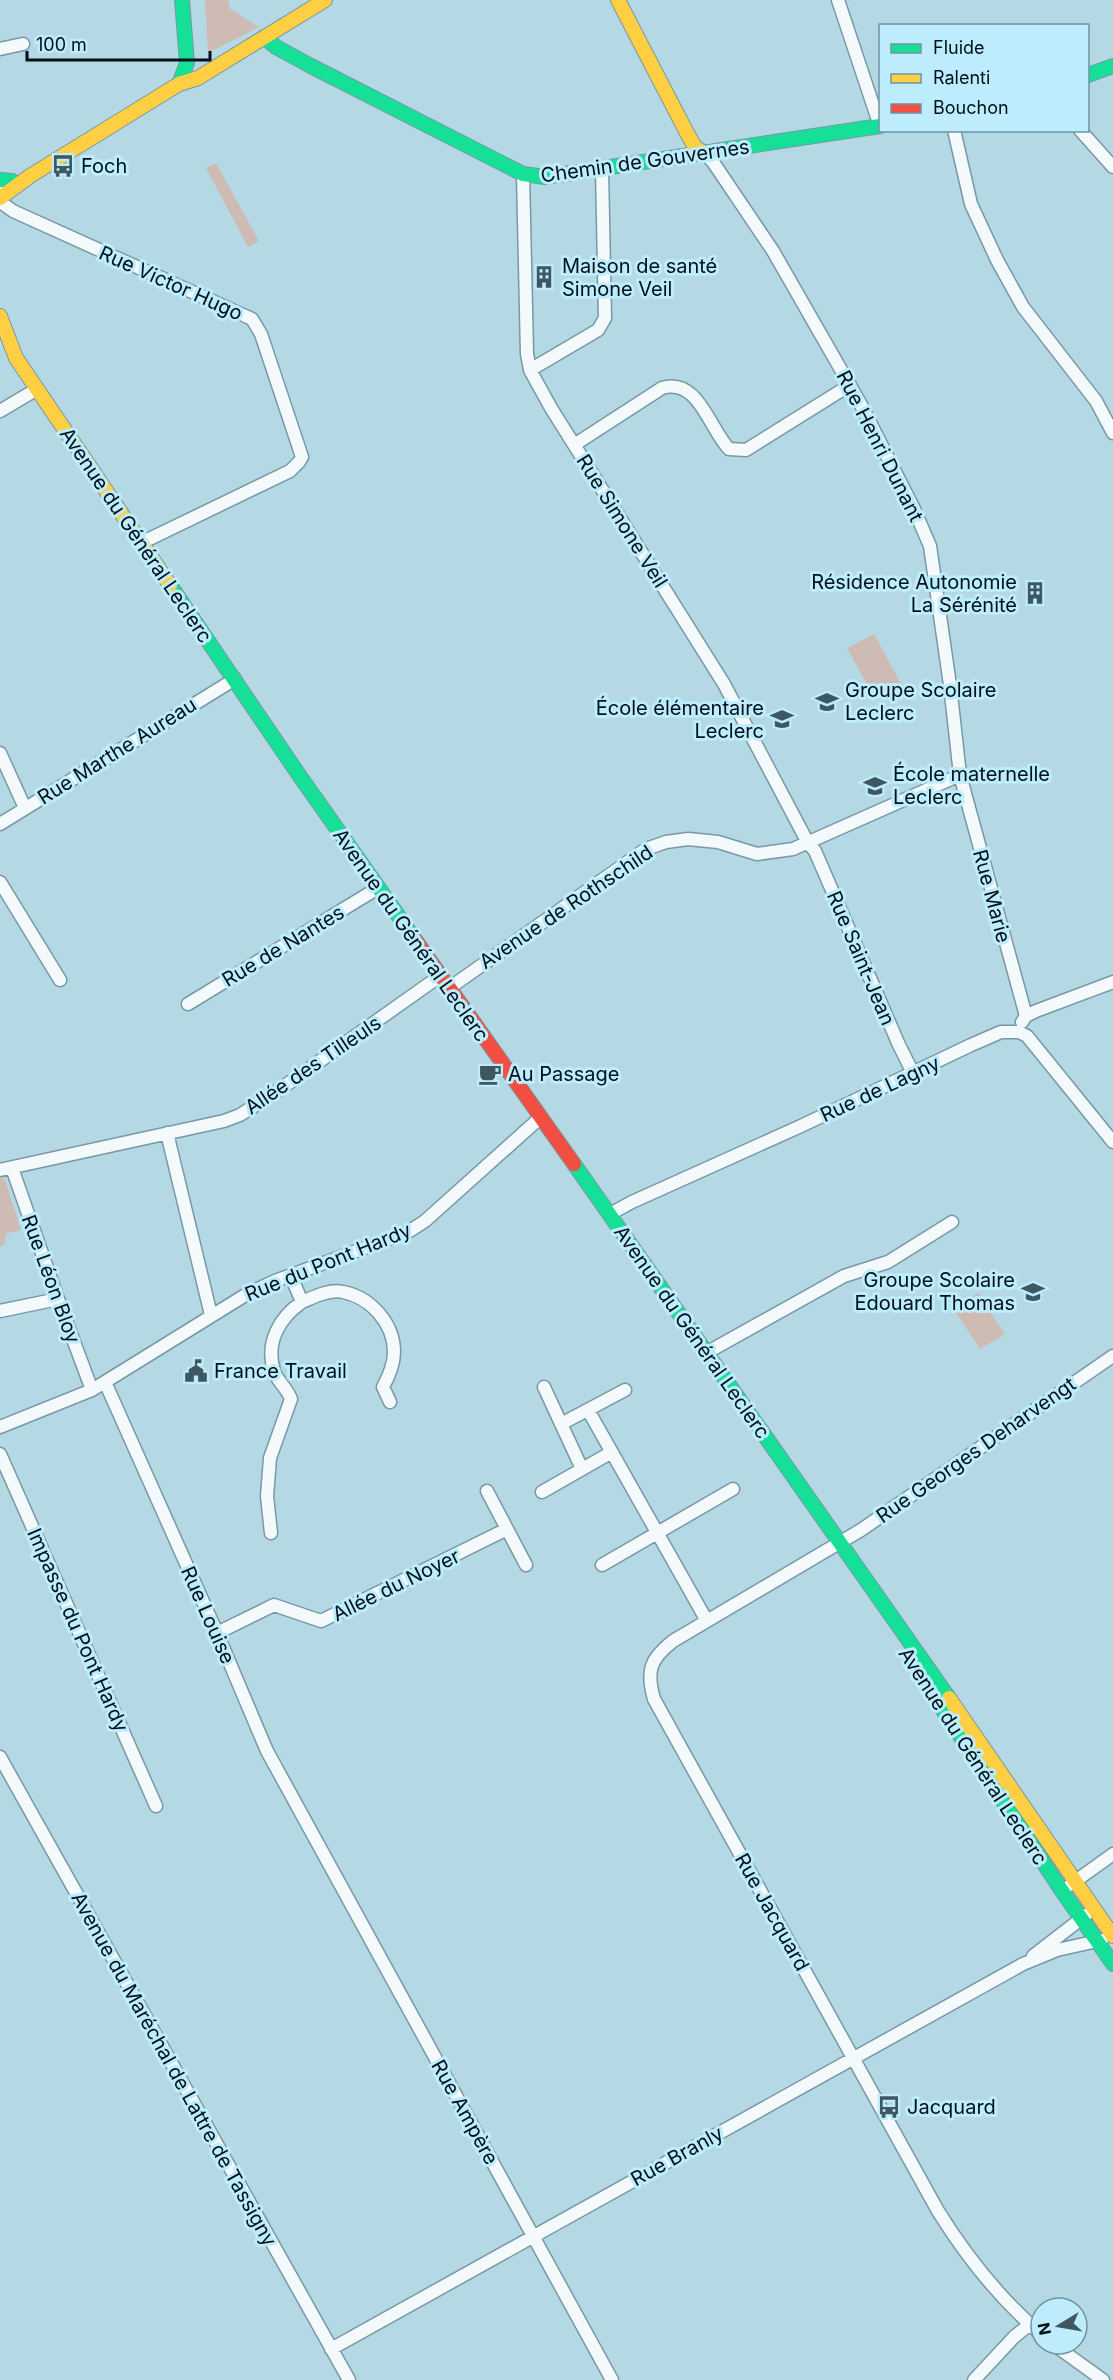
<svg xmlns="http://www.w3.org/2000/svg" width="1113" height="2380" font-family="Inter,sans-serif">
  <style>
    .green { fill: #cebbb4 }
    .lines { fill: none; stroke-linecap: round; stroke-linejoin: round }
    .street-casing { stroke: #7799a4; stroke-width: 15 }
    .fast-casing { stroke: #7799a4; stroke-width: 16 }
    .slow-casing { stroke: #7799a4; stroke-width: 16 }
    .jam-casing { stroke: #7799a4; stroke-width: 16 }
    .street { stroke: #f4f9fb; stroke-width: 12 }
    .fast { stroke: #16e098; stroke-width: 14 }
    .slow { stroke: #ffcf43; stroke-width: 14 }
    .jam { stroke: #f24e42; stroke-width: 14 }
    .labels { text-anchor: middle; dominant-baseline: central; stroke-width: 6; stroke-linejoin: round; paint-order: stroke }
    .street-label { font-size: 20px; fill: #001119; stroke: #bdecfd }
    .poi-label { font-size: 20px; fill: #001119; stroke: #bdecfd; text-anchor: start }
  </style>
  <rect width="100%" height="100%" fill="#b5d8e5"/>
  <!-- green -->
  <path class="green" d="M 205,0 L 228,0 L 230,9 L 259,27 L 208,53 Z
    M 216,163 L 259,241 L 248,247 L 206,168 Z
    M 874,634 L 900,682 L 874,697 L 847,648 Z
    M 4,1177 L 21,1230 L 7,1233 L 4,1245 L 0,1246 L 0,1178 Z
    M 978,1293 L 1005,1334 L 980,1349 L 953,1308 Z"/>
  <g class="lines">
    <!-- street casing -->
    <g class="street-casing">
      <path id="street" d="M 838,0 L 880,126
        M 0,49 L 23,44
        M 954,130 L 971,204 L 997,260 L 1023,307 L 1096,401 L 1113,433
        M 1080,130 L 1113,167
        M 704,153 L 713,162 L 773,251 L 860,403 L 914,509 L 930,546 L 950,685 L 960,775 L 1026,1016
        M 523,174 L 527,354 L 530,370 L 551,408 L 724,684 L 808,843 L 815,851 L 899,1045 L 913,1073
        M 1,191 L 2,203 L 13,211 L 252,319 L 261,334 L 302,457 L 299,462 L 290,471 L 141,543
        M 530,370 L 598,330 L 605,318 L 602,169
        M 0,411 L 37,389
        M 574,445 L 662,388 C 698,377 709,428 729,449 L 746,450 L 850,385
        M 0,753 L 25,808
        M 0,824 L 235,679
        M 0,882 L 60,980
        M 448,989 L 646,849 L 666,842 L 688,839 L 718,842 L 757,854 L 793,849 L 960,775
        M 188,1004 L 378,888
        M 1022,1022 L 1026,1016 L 1036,1011 L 1113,982
        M 167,1133 L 211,1315
        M 12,1168 L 58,1299 L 92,1390
        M 0,1170 L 224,1121 L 240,1115 L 279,1090 L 440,976
        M 610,1214 L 632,1202 L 801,1126 L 971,1045 L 1001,1032 L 1019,1032 L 1027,1036 L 1113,1142
        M 302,1302 C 314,1297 329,1289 343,1292 C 370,1297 394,1323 394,1352 C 394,1365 389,1376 383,1387 L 390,1402
        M 0,1311 L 58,1299
        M 706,1353 L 844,1276 L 888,1262 L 952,1222
        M 105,1382 L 217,1633 L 267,1751 L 612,2380
        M 544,1387 L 582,1469
        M 588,1410 L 707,1621
        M 561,1424 L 625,1390
        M 0,1427 L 92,1390 L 247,1294 L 275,1281 L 408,1232 L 425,1221 L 541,1117
        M 0,1454 L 156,1806
        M 487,1491 L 526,1565
        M 542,1492 L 612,1452
        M 271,1533 L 267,1496 L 270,1458 L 291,1399 C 287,1388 277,1381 274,1371 C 265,1342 280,1317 302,1302 L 291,1276
        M 602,1565 L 733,1489
        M 217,1633 L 274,1605 L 321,1621 L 507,1529
        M 0,1757 L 349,2380
        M 1070,1885 L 1113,1854
        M 1033,1956 L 1086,1915
        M 1041,2334 C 1000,2299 966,2256 938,2211 L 654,1699 C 646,1671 650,1659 673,1641 L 861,1530 L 1113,1356
        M 1053,2344 L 1103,2380
        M 331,2349 L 1023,1964 L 1057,1950 L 1102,1940
        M 974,2380 L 1014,2337 L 1030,2324"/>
    </g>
    <!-- fast casing -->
    <g class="fast-casing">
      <path id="fast" d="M 264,37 L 276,47 L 309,65 L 523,174 L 545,177 L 880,126
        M 1088,75 L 1113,66
        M 179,84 L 187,63 L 182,0
        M 0,180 L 12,181
        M 170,585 L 299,775 L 414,938
        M 574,1164 L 949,1698
        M 932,1693 L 1062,1891 L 1113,1964"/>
    </g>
    <!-- slow casing -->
    <g class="slow-casing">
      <path id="slow" d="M 618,0 L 687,133 L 695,147 L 704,153
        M 0,198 L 30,176 L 179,84 L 198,78 L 325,0
        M 0,316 L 16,358 L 170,585
        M 949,1698 L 1113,1936"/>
    </g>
    <!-- jam casing -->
    <g class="jam-casing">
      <path id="jam" d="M 414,938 L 574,1164"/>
    </g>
    <!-- street -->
    <use href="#street" class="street"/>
    <!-- fast -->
    <use href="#fast" class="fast"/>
    <!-- slow -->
    <use href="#slow" class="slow"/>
    <!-- jam -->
    <use href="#jam" class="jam"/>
  </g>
  <!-- icons -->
  <defs>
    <g id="bus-bare" transform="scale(1.8)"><path d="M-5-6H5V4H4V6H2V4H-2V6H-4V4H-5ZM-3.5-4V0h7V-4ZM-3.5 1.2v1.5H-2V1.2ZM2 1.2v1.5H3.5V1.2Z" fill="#3f5760" stroke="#bdecfd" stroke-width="2.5" paint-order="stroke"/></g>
    <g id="building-bare" transform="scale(1.8)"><path d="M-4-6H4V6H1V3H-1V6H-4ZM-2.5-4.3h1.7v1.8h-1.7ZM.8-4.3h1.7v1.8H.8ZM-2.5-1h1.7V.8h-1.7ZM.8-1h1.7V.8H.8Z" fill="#3f5760" stroke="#bdecfd" stroke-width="2.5" paint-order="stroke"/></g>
    <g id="school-bare" transform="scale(1.8)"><path d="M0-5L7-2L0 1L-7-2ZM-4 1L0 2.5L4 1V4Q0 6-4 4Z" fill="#3f5760" stroke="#bdecfd" stroke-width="2.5" paint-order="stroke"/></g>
    <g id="cafe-bare" transform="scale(1.8)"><path d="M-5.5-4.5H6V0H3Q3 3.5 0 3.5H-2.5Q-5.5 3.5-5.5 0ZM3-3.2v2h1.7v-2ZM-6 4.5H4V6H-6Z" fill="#3f5760" stroke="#bdecfd" stroke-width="2.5" paint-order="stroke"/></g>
    <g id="civic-bare" transform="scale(1.8)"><path d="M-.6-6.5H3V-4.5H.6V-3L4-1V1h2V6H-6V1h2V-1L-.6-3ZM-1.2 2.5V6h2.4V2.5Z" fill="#3f5760" stroke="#bdecfd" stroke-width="2.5" paint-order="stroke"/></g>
  </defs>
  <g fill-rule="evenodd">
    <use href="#bus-bare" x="63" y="166"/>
    <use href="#building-bare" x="544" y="277"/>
    <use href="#building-bare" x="1035" y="593"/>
    <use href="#school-bare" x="827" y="702"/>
    <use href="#school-bare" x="782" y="719"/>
    <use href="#school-bare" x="875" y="786"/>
    <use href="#cafe-bare" x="490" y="1074"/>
    <use href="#school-bare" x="1033" y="1292"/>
    <use href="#civic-bare" x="196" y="1371"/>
    <use href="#bus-bare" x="889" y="2107"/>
  </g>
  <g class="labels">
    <!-- street labels -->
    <g class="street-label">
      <text transform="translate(645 161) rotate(-8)">Chemin de Gouvernes</text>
      <text transform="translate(171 283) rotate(24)">Rue Victor Hugo</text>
      <text transform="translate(880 446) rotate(63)">Rue Henri Dunant</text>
      <text transform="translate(622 521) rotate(58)">Rue Simone Veil</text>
      <text transform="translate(136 535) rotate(56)">Avenue du Général Leclerc</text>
      <text transform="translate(117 751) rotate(-32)">Rue Marthe Aureau</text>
      <text transform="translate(992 896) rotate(75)">Rue Marie</text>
      <text transform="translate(566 907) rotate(-34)">Avenue de Rothschild</text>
      <text transform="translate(411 935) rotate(55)">Avenue du Général Leclerc</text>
      <text transform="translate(283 946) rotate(-31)">Rue de Nantes</text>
      <text transform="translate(861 958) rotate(67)">Rue Saint-Jean</text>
      <text transform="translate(313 1065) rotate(-34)">Allée des Tilleuls</text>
      <text transform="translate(880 1089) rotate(-25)">Rue de Lagny</text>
      <text transform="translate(328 1262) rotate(-22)">Rue du Pont Hardy</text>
      <text transform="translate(51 1279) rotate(70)">Rue Léon Bloy</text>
      <text transform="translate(692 1332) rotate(55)">Avenue du Général Leclerc</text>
      <text transform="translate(976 1450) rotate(-35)">Rue Georges Deharvengt</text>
      <text transform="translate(396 1585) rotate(-26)">Allée du Noyer</text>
      <text transform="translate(208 1615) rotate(66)">Rue Louise</text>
      <text transform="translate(78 1630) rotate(66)">Impasse du Pont Hardy</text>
      <text transform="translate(973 1756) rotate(57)">Avenue du Général Leclerc</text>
      <text transform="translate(772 1912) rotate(61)">Rue Jacquard</text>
      <text transform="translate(174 2069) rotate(61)">Avenue du Maréchal de Lattre de Tassigny</text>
      <text transform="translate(465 2112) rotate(61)">Rue Ampère</text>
      <text transform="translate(677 2156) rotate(-29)">Rue Branly</text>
    </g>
    <!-- poi labels -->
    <g class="poi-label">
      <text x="81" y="166">Foch</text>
      <text x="562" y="266">Maison de santé<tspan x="562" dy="23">Simone Veil</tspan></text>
      <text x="1017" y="582" text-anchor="end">Résidence Autonomie<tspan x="1017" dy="23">La Sérénité</tspan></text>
      <text x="845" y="690">Groupe Scolaire<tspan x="845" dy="23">Leclerc</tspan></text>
      <text x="764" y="708" text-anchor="end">École élémentaire<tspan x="764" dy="23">Leclerc</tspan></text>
      <text x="893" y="774">École maternelle<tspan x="893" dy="23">Leclerc</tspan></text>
      <text x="508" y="1074">Au Passage</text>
      <text x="1015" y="1280" text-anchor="end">Groupe Scolaire<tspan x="1015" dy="23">Edouard Thomas</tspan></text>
      <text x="214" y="1371">France Travail</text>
      <text x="907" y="2107">Jacquard</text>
    </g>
  </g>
  <!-- legend -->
  <rect x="879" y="24" width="210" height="108" fill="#bdecfd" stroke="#7194a2" stroke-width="1.5"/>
  <rect x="891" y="44" width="30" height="9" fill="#16e098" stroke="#7194a2" stroke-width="1.5"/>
  <text x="933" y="54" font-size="18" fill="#001119">Fluide</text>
  <rect x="891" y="74" width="30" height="9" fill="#ffcf43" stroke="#7194a2" stroke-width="1.5"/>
  <text x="933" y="84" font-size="18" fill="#001119">Ralenti</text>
  <rect x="891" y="104" width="30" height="9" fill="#f24e42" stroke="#7194a2" stroke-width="1.5"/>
  <text x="933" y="114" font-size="18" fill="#001119">Bouchon</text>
  <!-- north arrow -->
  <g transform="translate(1059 2326) rotate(259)"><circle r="28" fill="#bdecfd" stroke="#7194a2" stroke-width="1.5"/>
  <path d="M0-4.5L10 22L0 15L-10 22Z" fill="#3f5760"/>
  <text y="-9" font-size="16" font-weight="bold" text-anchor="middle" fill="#001119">N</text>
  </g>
  <!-- scale -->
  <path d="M27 51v9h183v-9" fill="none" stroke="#001119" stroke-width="3"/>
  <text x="36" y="51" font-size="18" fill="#001119" stroke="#bdecfd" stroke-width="4.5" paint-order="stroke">100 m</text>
</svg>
